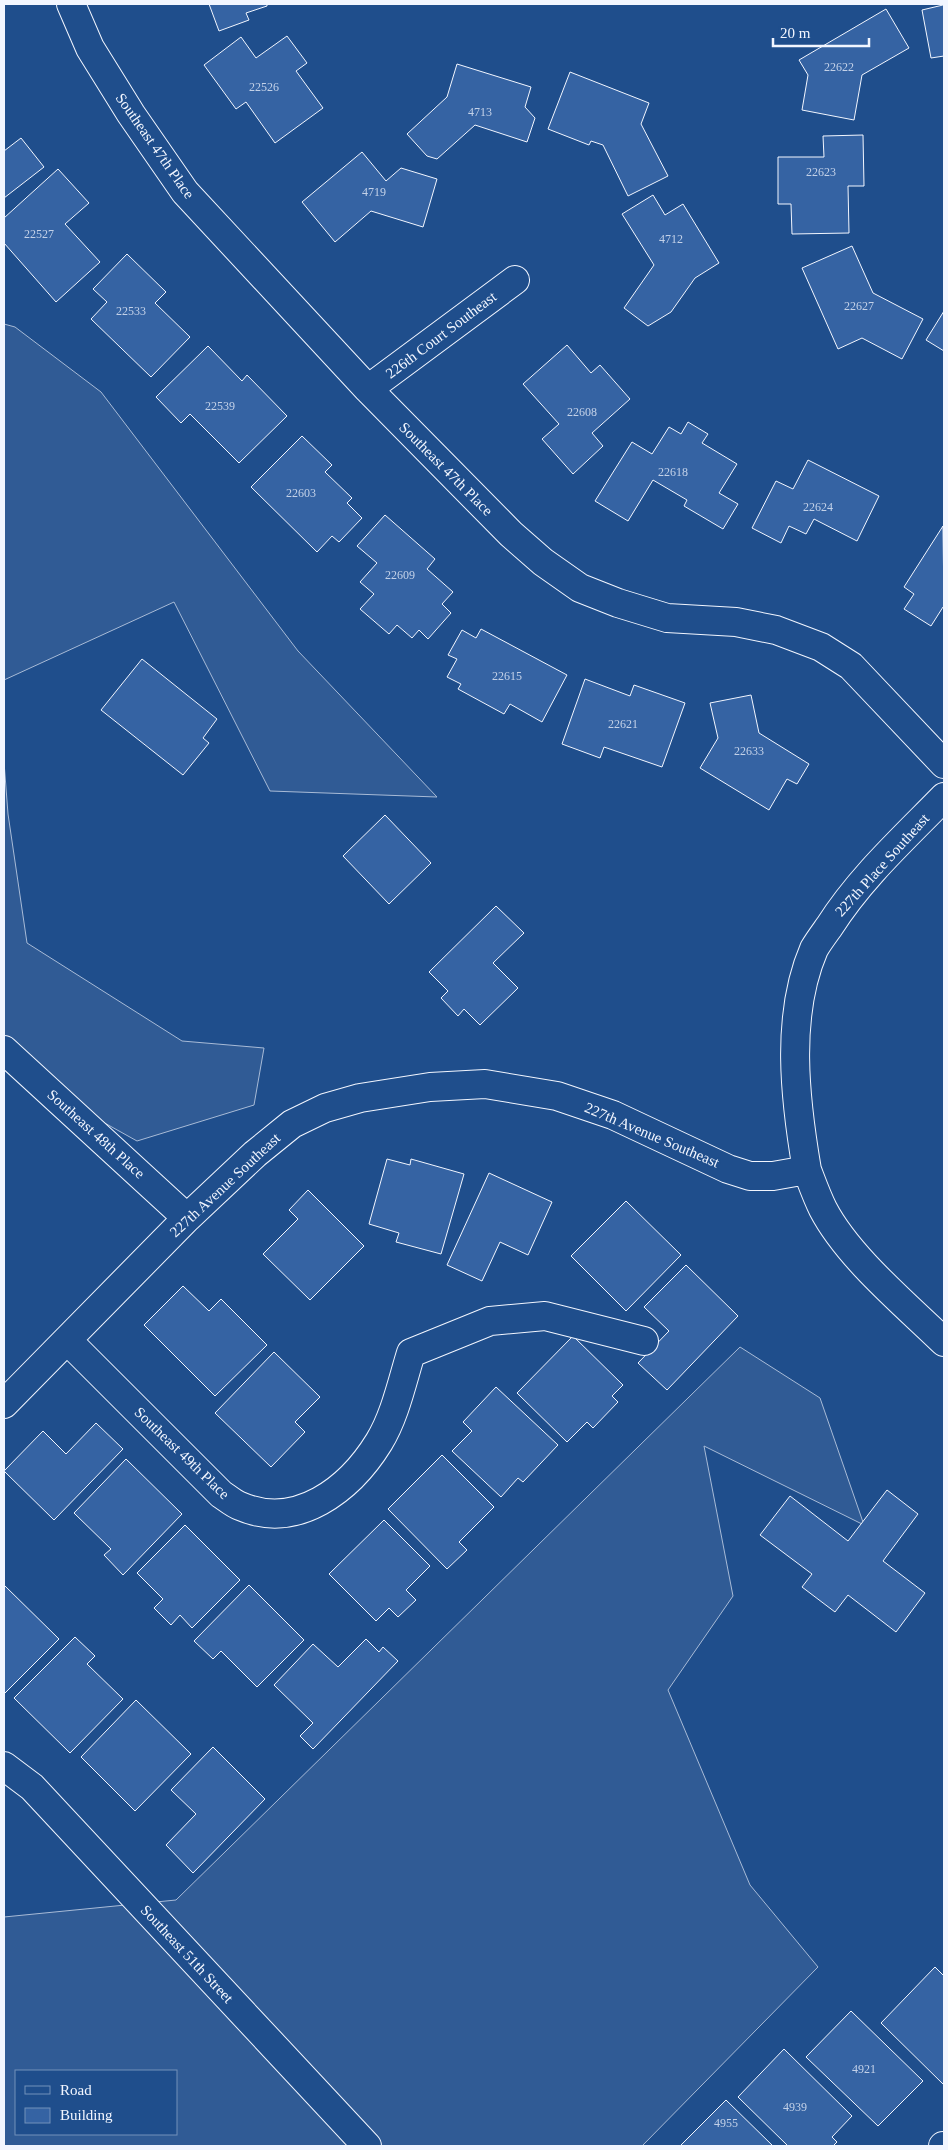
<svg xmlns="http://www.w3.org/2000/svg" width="948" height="2150" font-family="'Times New Roman',serif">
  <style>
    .built { fill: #305b95; stroke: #a8bbd7; fill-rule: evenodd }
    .building { fill: #3563a3; stroke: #f2f6ff }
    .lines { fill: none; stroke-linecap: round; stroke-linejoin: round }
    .minor-casing { stroke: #f2f6ff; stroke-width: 30 }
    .minor { stroke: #1f4e8c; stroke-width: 28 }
    .labels { text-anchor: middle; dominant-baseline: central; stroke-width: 4; stroke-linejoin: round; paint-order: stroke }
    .number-label { font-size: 12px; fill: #c3d1e8 }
    .street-label { font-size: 15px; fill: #f2f6ff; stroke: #1f4e8c }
  </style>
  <rect width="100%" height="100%" fill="#1f4e8c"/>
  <!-- built -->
  <path class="built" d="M 4,324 L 15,327 L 101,392 L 298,651 L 437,797 L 270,791 L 174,602 L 4,680 Z
    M 4,762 L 8,814 L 27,943 L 182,1041 L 264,1048 L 254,1105 L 137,1141 L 4,1067 Z
    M 740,1347 L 820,1398 L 864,1525 L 704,1446 L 733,1596 L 668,1690 L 750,1885 L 818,1967 L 642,2146 L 4,2146 L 4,1917 L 176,1900 ZM 16,2071 L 176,2071 L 176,2134 L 16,2134 Z"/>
  <!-- building -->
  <path class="building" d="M 209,4 L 267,4 L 267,6 L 246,13 L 249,20 L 219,31 Z
    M 943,4 L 944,4 L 944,56 L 931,58 L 922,10 L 943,5 Z
    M 886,9 L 909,48 L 862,75 L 854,120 L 802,110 L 808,75 L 799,60 Z
    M 287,36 L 307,63 L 296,71 L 323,108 L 275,143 L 246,102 L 236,109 L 204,65 L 241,37 L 256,58 Z
    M 457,64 L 531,87 L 525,107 L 535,118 L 527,142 L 475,125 L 437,159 L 427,156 L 407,134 L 447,97 Z
    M 570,72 L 649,103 L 641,124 L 668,176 L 628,196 L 603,145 L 591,141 L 589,145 L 548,129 Z
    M 863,135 L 864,186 L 848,186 L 849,233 L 792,234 L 791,204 L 778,204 L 778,157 L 824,157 L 823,136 Z
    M 21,138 L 44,167 L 4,198 L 4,151 Z
    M 362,152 L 386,181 L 401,168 L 437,179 L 423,227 L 371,211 L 335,242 L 302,202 Z
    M 58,169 L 89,203 L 65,224 L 100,262 L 56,302 L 4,243 L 4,218 Z
    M 653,195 L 665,215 L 683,204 L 719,263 L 695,278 L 671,312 L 648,326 L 624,308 L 654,265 L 622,214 Z
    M 852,246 L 873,293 L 923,319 L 902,359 L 862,338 L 838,349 L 802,268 Z
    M 127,254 L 166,292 L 155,303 L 190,337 L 151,377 L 91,319 L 107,302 L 93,289 Z
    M 944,311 L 944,351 L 926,340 Z
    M 567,345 L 591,373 L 600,365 L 630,399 L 592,433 L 603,446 L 573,474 L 542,439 L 559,424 L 523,384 Z
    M 208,346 L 242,381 L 247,375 L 287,416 L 239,463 L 190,414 L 181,423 L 156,397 Z
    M 688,422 L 708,434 L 702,443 L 737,464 L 719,493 L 738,504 L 723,529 L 684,506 L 687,500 L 653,480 L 628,521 L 595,501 L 632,442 L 652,454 L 669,427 L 681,434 Z
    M 302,436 L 332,465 L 325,472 L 352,498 L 347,503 L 362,518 L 339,542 L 332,536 L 317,552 L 251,487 Z
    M 808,460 L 879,496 L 857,541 L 814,519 L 806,534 L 789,526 L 781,543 L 752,528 L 776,481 L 793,489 Z
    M 385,515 L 435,559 L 427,569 L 453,592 L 442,604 L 451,613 L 428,639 L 419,630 L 412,638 L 397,625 L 389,634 L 360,609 L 374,594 L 360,582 L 377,563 L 357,546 Z
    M 943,526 L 944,608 L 943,607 L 931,626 L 904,609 L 914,594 L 904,587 Z
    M 481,629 L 567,675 L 542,722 L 510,704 L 504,714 L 458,689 L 461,684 L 447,677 L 457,659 L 448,655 L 462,630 L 476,638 Z
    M 142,659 L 217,719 L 203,738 L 209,743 L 183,775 L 101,710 Z
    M 585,679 L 630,696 L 634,685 L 685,703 L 662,767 L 604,747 L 600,758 L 562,744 Z
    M 751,695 L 759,733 L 809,764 L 797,784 L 787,779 L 769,810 L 700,768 L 718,738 L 710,703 Z
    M 385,815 L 431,863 L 389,904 L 343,856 Z
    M 496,906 L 524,933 L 493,963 L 518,988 L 480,1025 L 464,1009 L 458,1016 L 441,998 L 448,991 L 429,972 Z
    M 387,1159 L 410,1165 L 411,1159 L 464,1174 L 441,1254 L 396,1242 L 399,1233 L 369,1224 Z
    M 489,1173 L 552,1202 L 528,1255 L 500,1242 L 482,1281 L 447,1265 Z
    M 308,1190 L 364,1246 L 310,1300 L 263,1254 L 298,1219 L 289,1210 Z
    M 626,1201 L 681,1255 L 626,1311 L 571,1256 Z
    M 686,1265 L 738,1316 L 667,1390 L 638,1363 L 669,1331 L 644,1307 Z
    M 183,1286 L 209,1311 L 221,1299 L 267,1345 L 215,1396 L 144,1325 Z
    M 573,1336 L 623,1385 L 612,1396 L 618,1402 L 593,1428 L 587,1422 L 567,1442 L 517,1393 Z
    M 274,1352 L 320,1397 L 295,1422 L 305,1432 L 271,1467 L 215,1413 Z
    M 496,1387 L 558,1445 L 523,1482 L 518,1478 L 501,1497 L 452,1451 L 472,1431 L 463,1422 Z
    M 96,1423 L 123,1449 L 54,1520 L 4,1471 L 43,1431 L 66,1454 Z
    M 442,1455 L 494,1507 L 459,1542 L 467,1550 L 447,1569 L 388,1509 Z
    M 126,1459 L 182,1514 L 123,1575 L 104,1555 L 111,1549 L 74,1513 Z
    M 887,1490 L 918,1514 L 883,1561 L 925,1593 L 896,1632 L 848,1595 L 835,1612 L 802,1587 L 812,1574 L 760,1535 L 790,1496 L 848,1541 Z
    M 384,1520 L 430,1566 L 406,1590 L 416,1600 L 398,1617 L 389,1608 L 376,1621 L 329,1574 Z
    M 185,1525 L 240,1580 L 192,1628 L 180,1615 L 171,1625 L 154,1608 L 163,1599 L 137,1573 Z
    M 4,1585 L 59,1639 L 4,1694 Z
    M 249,1585 L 304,1640 L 257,1687 L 221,1651 L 213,1659 L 194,1641 Z
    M 75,1637 L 95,1656 L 87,1664 L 123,1699 L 70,1753 L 14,1698 Z
    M 366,1639 L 379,1652 L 383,1647 L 398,1661 L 313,1749 L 300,1736 L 313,1723 L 274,1685 L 313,1644 L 338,1667 Z
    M 136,1700 L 191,1754 L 135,1811 L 81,1757 Z
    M 213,1747 L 265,1799 L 193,1873 L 166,1845 L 196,1814 L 171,1790 Z
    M 935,1967 L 944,1976 L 944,2085 L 881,2023 Z
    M 851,2011 L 923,2081 L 878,2126 L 806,2057 Z
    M 784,2049 L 852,2116 L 832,2137 L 837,2142 L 833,2146 L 788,2146 L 738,2097 Z
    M 726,2100 L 773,2146 L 680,2146 Z"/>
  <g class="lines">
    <!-- minor casing -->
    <g class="minor-casing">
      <path id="minor" d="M 71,4 L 90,48 L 131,114 L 185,192 L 368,389 L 511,534 L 543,562 L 580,588 L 618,603 L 667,618 L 736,622 L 776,630 L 821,647 L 851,666 L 944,764
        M 368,389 L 515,280
        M 4,1050 L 187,1218
        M 807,1170 C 795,1100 785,1016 814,949 C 818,942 824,934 829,927 C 860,878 904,838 944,797
        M 67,1340 L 221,1494 C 227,1498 234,1504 240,1506 C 297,1531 350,1489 379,1442 C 395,1416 402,1382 411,1353 L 490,1321 L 545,1316 L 644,1341
        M 4,1404 L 187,1218 L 255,1154 L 292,1124 L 325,1108 L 360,1098 L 430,1087 L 485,1084 L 557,1096 L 613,1115 L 728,1169 L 750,1176 L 773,1176 L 807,1170 C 812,1183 817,1197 823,1209 C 848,1257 905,1304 944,1342
        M 4,1766 L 32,1787 L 367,2146
        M 943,2146 L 944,2146"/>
    </g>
    <!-- minor -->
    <use href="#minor" class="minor"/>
  </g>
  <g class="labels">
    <!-- number labels -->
    <g class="number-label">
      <text x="839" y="67">22622</text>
      <text x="264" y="87">22526</text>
      <text x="480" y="112">4713</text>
      <text x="821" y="172">22623</text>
      <text x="374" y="192">4719</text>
      <text x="39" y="234">22527</text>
      <text x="671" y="239">4712</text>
      <text x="859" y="306">22627</text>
      <text x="131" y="311">22533</text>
      <text x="220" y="406">22539</text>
      <text x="582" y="412">22608</text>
      <text x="673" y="472">22618</text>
      <text x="301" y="493">22603</text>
      <text x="818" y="507">22624</text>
      <text x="400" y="575">22609</text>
      <text x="507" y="676">22615</text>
      <text x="623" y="724">22621</text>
      <text x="749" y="751">22633</text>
      <text x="864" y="2069">4921</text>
      <text x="795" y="2107">4939</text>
      <text x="726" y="2123">4955</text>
    </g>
    <!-- street labels -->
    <g class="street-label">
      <text transform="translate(155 146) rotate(55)">Southeast 47th Place</text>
      <text transform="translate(441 335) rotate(-37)">226th Court Southeast</text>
      <text transform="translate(446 469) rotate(45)">Southeast 47th Place</text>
      <text transform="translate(882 865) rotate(-48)">227th Place Southeast</text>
      <text transform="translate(96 1134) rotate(42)">Southeast 48th Place</text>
      <text transform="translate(652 1135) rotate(23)">227th Avenue Southeast</text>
      <text transform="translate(225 1185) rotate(-43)">227th Avenue Southeast</text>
      <text transform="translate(182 1453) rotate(44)">Southeast 49th Place</text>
      <text transform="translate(187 1954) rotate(47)">Southeast 51th Street</text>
    </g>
  </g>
  <!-- border -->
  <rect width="948" height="2150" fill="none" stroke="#f2f6ff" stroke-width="10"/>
  <!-- legend -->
  <rect x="15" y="2070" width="162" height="65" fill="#1f4e8c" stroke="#7391ba"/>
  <rect x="25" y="2086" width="25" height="8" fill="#1f4e8c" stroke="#7391ba"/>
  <text x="60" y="2095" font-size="15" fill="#f2f6ff">Road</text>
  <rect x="25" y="2108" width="25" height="15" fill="#3563a3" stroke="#7391ba"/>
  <text x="60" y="2120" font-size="15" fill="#f2f6ff">Building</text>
  <!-- scale -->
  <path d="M773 38v8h96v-8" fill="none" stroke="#f2f6ff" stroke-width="2.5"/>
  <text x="780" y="38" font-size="15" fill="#f2f6ff" stroke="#1f4e8c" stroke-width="4" paint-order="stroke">20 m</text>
</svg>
